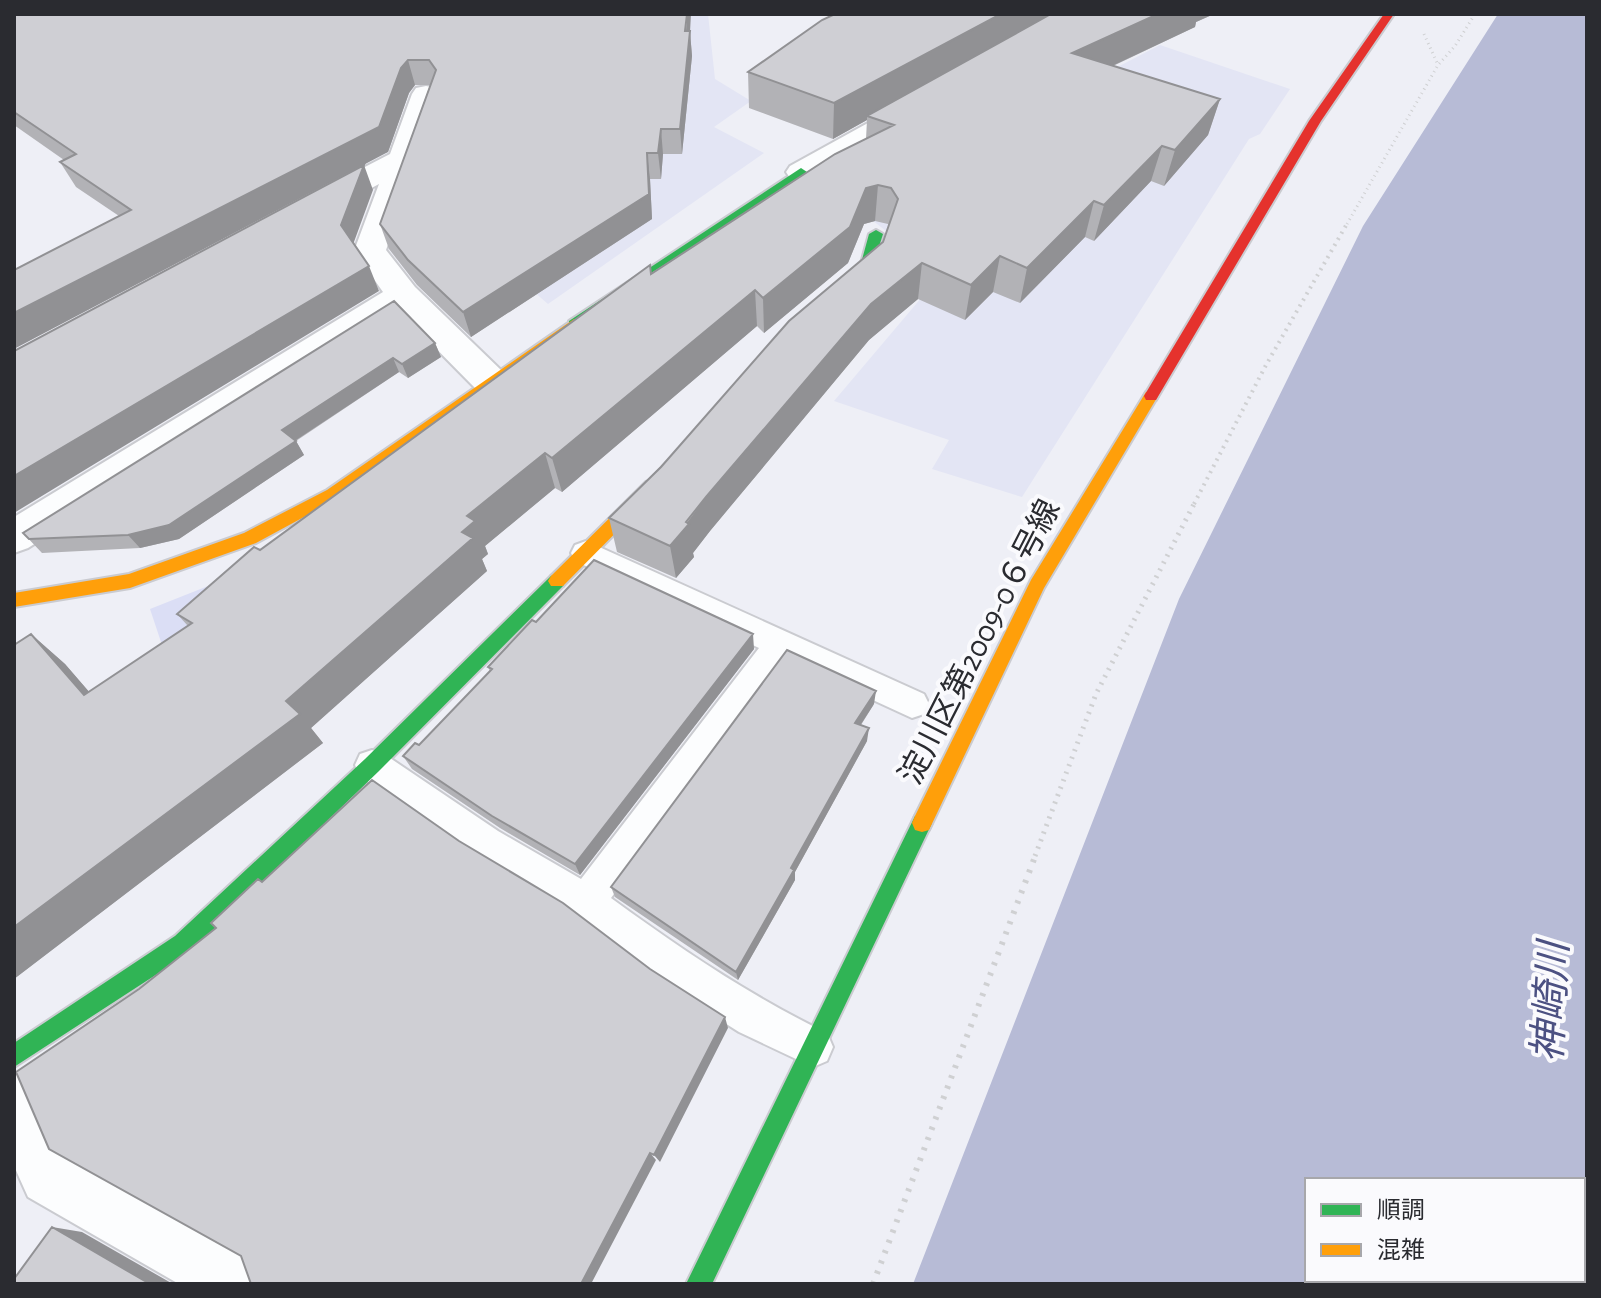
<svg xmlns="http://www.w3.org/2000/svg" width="1601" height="1298" font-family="'Alegreya Sans','Noto Sans JP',sans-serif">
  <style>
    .built { fill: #e3e5f4 }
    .green { fill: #dbdef5 }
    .water { fill: #b7bbd6; fill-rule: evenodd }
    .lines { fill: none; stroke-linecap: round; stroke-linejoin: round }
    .lane-casing { stroke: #cacbd0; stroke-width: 4 }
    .street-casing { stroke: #cacbd0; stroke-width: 4 }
    .fast-casing { stroke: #cacbd0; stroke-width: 4 }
    .slow-casing { stroke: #cacbd0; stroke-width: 4 }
    .jam-casing { stroke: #cacbd0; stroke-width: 4 }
    .path-far3 { stroke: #cfd0d2; stroke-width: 3; stroke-dasharray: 1 4; stroke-linecap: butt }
    .path-far2 { stroke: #cfd0d2; stroke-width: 4; stroke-dasharray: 2 5; stroke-linecap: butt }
    .path-far1 { stroke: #cfd0d2; stroke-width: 5; stroke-dasharray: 2 6; stroke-linecap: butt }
    .path { stroke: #cfd0d2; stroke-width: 6; stroke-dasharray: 3 8; stroke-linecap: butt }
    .lane { fill: #fcfdfe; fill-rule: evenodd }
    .street { fill: #fcfdfe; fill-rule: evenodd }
    .fast { fill: #30b455; fill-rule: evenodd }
    .slow { fill: #ff9f0a; fill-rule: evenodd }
    .jam { fill: #e5322d; fill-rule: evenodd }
    .wall { fill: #b2b2b6 }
    .shaded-wall { fill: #919194 }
    .building { fill: #cfcfd4; stroke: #919194; stroke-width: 2 }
    .labels { text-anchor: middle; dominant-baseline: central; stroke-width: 8; stroke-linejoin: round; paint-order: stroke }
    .street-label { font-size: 32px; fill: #2a2b30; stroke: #fafafd }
    .near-water-label { font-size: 40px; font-style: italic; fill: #4c5182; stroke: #fafafd }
  </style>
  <rect width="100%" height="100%" fill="#eeeff6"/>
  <!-- built -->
  <path class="built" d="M 523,14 L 708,14 L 715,79 L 751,101 L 714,127 L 764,153 L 548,304 L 449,218 Z
    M 1160,45 L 1290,89 L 1260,134 L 1249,139 L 1022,497 L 932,469 L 949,440 L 834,401 L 933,284 L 890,234 L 868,217 L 1075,89 Z"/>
  <!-- green -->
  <path class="green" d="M 256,567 L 265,583 L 162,645 L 150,609 Z"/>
  <!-- water -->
  <path class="water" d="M 1498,14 L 1587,14 L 1587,1284 L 913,1284 L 1179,599 L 1363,226 ZM 1307,1180 L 1583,1180 L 1583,1280 L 1307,1280 Z"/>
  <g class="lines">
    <!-- lane casing -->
    <g class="lane-casing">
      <path id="lane" d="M 586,541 L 924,694 L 929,704 L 924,714 L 912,718 L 786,660 L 611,898 C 681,949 750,996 827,1033 L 833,1047 L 827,1061 L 813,1067 L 739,1032 L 657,980 L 573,915 L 472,855 L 360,776 L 355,765 L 360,754 L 372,750 L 384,754 L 498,831 L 581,879 L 759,648 L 575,561 L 571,553 L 575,545 Z"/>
    </g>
    <!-- street casing -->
    <g class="street-casing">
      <path id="street" d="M 426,86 L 436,88 L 440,94 L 386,250 L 415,287 L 503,372 L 508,381 L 503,390 L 490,393 L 477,390 L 400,312 L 28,548 L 14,553 L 14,517 L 383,292 L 354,251 L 379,184 C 357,195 330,218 305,212 L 300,205 L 305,198 L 390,154 L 412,94 L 416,88 Z
        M 916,100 L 926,102 L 930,108 L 926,114 L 812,178 L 801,181 L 790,178 L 786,172 L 790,166 L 906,102 Z
        M 14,1072 L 34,1081 L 70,1155 L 262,1262 L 271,1284 L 179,1284 L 28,1197 L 14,1166 Z"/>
    </g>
    <!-- fast casing -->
    <g class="fast-casing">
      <path id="fast" d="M 801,168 L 807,172 L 805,175 L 579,327 L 569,327 L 569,321 Z
        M 876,230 L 883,234 L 871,272 L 839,299 L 829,299 L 829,293 L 860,267 L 869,234 Z
        M 557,574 L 563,576 L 566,581 L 563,586 L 379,771 L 191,952 L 14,1067 L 14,1043 L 175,936 L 365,759 L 551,576 Z
        M 922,814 L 929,816 L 932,823 L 712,1284 L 686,1284 L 915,816 Z"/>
    </g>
    <!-- slow casing -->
    <g class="slow-casing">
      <path id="slow" d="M 574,319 L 581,324 L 579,327 L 339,498 L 256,543 L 130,588 L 14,607 L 14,593 L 129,574 L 244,533 L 327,490 Z
        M 1151,391 L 1158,396 L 1044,588 L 929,830 L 922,832 L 915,830 L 912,823 L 915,816 L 1031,580 L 1146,392 Z
        M 652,480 L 660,486 L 658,490 L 563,586 L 551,586 L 548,581 L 551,576 L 646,482 Z"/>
    </g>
    <!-- jam casing -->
    <g class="jam-casing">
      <path id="jam" d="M 1384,14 L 1394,14 L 1321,121 L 1156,400 L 1146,400 L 1144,396 L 1309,121 Z"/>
    </g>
    <!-- path-far3 -->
    <path class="path-far3" d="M 1424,34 L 1438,65
      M 1347,224 L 1438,65 L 1455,46 L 1475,14"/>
    <!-- path-far2 -->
    <path class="path-far2" d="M 1194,504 L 1266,365 L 1348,222"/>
    <!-- path-far1 -->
    <path class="path-far1" d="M 1035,856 L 1096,694 L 1195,502"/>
    <!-- path -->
    <path class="path" d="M 873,1284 L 1036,854"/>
    <!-- lane -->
    <use href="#lane" class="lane"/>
    <!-- street -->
    <use href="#street" class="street"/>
    <!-- fast -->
    <use href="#fast" class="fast"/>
    <!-- slow -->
    <use href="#slow" class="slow"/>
    <!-- jam -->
    <use href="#jam" class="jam"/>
  </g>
  <!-- wall -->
  <path class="wall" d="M 14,14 L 690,32 L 692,56 L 682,154 L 663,154 L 661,179 L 650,179 L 652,219 L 471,337 L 417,285 L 389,249 L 380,224 L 430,85 L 415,85 L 409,93 L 388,152 L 119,216 L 76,187 L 60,162 L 64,160 L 14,125 Z
    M 830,14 L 1214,14 L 1196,22 L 1195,27 L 1113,66 L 1220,99 L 1208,135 L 1164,186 L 1151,181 L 1094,241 L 1085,237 L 1020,303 L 993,292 L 965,320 L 918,299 L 869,340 L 710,531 L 693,553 L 694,557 L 676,578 L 617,552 L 609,518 L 883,242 L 889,225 L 888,224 L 875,221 L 864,224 L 848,263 L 764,333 L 757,326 L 562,492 L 555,488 L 485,546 L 488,554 L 482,559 L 487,571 L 311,728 L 323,743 L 14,979 L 14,645 L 31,634 L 65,664 L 89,692 L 188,626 L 177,614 L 260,550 L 650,265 L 651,273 L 866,139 L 867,120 L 833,139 L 749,108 L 748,72 L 831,16 Z
    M 394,301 L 435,343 L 441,357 L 408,378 L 399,372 L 296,441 L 304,455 L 179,539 L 140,548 L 42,553 L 23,533 Z
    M 536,622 L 754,649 L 580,875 L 500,828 L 412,769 L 403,756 L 419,745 L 490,671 L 488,667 Z
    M 874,704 L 861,725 L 867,741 L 795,872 L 795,880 L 738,980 L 615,897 L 611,887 Z"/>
  <!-- shaded-wall -->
  <path class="shaded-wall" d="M 687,14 L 691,14 L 690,32 L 692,56 L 682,154 L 680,129 Z
    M 1001,14 L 1062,14 L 867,116 L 867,120 L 833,139 L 834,103 Z
    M 1158,14 L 1214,14 L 1196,22 L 1195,27 L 1065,88 L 1072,53 Z
    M 408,60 L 415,85 L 409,93 L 388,152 L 14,349 L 14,313 L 401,68 Z
    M 1220,99 L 1208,135 L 1164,186 L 1175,150 Z
    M 661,129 L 663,154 L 661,179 L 658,153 Z
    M 1162,146 L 1151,181 L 1094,241 L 1104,205 Z
    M 647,153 L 650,179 L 652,219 L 471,337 L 463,312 Z
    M 364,165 L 373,190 L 351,250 L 341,225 Z
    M 878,185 L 875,221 L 864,224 L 848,263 L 764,333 L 763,298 L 866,188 Z
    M 1094,201 L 1085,237 L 1020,303 L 1027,268 Z
    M 1000,256 L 993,292 L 965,320 L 971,285 Z
    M 922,263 L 918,299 L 869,340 L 710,531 L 693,553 L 694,557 L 676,578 L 670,546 L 706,497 L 871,304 Z
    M 369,266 L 379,291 L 14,513 L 14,476 Z
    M 755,290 L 757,326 L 562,492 L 552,458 Z
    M 435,343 L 441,357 L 408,378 L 402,364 Z
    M 393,358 L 399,372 L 290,444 L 282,430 Z
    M 296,441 L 304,455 L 179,539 L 140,548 L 128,535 Z
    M 545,453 L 555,488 L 485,546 L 488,554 L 482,559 L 487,571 L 311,728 L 323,743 L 14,979 L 14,927 L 286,701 L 462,532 L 467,516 Z
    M 31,634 L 65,664 L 117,724 L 84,695 Z
    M 753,634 L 754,649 L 580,875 L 575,864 Z
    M 876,691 L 874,704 L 854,735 L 855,723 Z
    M 869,728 L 867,741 L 795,872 L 795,880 L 738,980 L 736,972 L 791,868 Z
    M 725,1017 L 728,1028 L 660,1162 L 654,1155 Z
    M 650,1153 L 656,1160 L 591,1284 L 581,1284 Z
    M 52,1227 L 82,1232 L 173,1284 L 150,1284 Z"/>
  <!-- building -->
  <path class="building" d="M 14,14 L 687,14 L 685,31 L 690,31 L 680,129 L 661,129 L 658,153 L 647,153 L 649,194 L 463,312 L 408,260 L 380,224 L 436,70 L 429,60 L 408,60 L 401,68 L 379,127 L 14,313 L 14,270 L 131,210 L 60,162 L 76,154 L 14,112 Z
    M 835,14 L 1001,14 L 834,103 L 748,72 L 822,20 Z
    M 1051,14 L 1158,14 L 1072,53 L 1220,99 L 1175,150 L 1162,146 L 1104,205 L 1094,201 L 1027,268 L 1000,256 L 971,285 L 922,263 L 871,304 L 706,497 L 686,522 L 689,524 L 670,546 L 609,518 L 661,467 L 789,321 L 883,242 L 898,199 L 891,188 L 878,185 L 866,188 L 850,227 L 763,298 L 755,290 L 552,458 L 545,453 L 467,516 L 475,521 L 462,532 L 473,538 L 286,701 L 300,714 L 14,927 L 14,645 L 31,634 L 84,695 L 192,623 L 177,614 L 254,547 L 260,550 L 650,265 L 651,274 L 835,154 L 894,125 L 867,116 Z
    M 364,165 L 341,225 L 369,266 L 14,476 L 14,351 Z
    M 394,301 L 435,343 L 402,364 L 393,358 L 282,430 L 296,441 L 169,525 L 128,535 L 29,539 L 23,533 Z
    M 594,560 L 753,634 L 575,864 L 492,816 L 403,756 L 415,743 L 419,745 L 492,669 L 488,667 L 532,620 L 536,622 Z
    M 787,650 L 876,691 L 855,723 L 869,728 L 791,868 L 794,870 L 736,972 L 611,887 Z
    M 372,780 L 459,841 L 563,903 L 650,969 L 725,1017 L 654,1155 L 650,1153 L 581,1284 L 199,1284 L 251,1284 L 241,1256 L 49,1149 L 16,1072 L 139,989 L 216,928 L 211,923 L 258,879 L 262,882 Z
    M 52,1227 L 150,1284 L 14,1284 L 14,1279 Z"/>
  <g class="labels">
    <!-- street labels -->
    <g class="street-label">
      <text transform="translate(980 642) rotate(-63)">淀川区第2009-0６号線</text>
    </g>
    <!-- near-water labels -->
    <g class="near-water-label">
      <text transform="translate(1552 1002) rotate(-87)">神崎川</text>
    </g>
  </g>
  <!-- border -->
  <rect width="1601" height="1298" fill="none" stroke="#2a2b30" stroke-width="32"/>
  <!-- legend -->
  <rect x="1305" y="1178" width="280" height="104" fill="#fafafd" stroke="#a7a7ab" stroke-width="2"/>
  <rect x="1321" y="1204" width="40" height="12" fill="#30b455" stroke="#a7a7ab" stroke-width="2"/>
  <text x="1377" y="1218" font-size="24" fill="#2a2b30">順調</text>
  <rect x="1321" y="1244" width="40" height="12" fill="#ff9f0a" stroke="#a7a7ab" stroke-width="2"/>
  <text x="1377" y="1258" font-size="24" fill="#2a2b30">混雑</text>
</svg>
